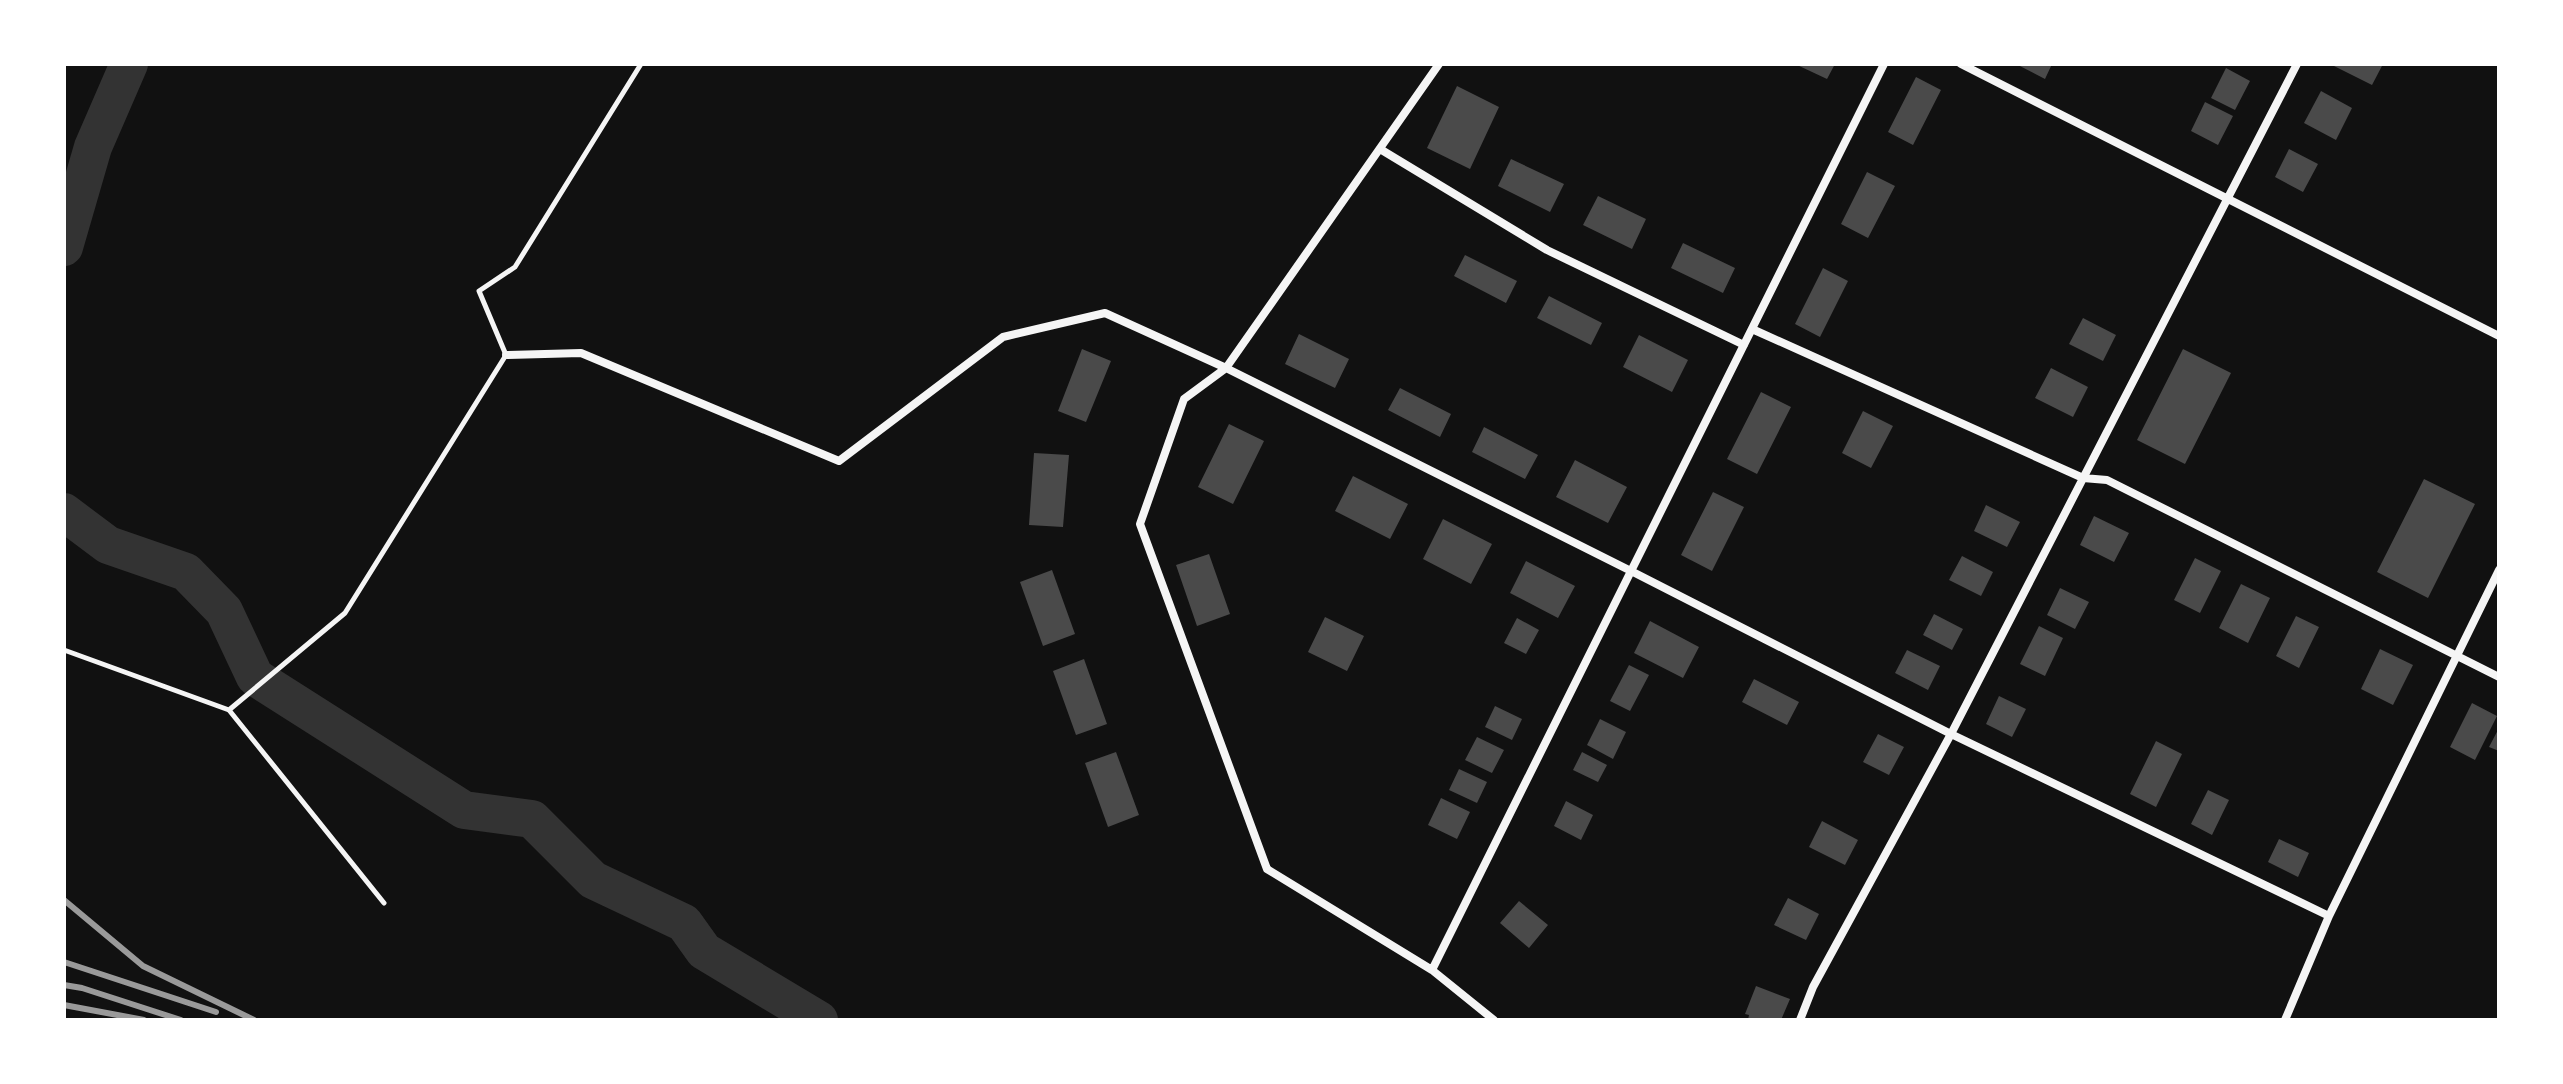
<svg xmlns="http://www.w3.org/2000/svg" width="2563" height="1084" font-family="Overpass,sans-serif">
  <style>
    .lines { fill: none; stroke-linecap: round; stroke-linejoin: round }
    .river { stroke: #333; stroke-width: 38 }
    .building { fill: #4a4a4a }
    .service { stroke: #f5f5f5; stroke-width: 5 }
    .minor { stroke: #f5f5f5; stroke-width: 8 }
    .rail { stroke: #9a9a9a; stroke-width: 6 }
  </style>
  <rect width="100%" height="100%" fill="#111"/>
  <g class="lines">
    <!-- river -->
    <path class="river" d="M 64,247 L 93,147 L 129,64
      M 64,512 L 108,545 L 186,572 L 224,611 L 255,677 L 464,810 L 532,819 L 593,880 L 684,923 L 704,951 L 819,1020"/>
  </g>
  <!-- building -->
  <path class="building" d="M 1795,64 L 1835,64 L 1827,79 Z
    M 2016,64 L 2052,64 L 2045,79 Z
    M 2330,64 L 2383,64 L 2372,85 Z
    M 2226,68 L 2250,81 L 2235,110 L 2211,98 Z
    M 1916,77 L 1941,90 L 1913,145 L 1888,132 Z
    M 1457,86 L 1499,107 L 1470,169 L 1427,148 Z
    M 2321,91 L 2352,108 L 2336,140 L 2304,123 Z
    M 2205,102 L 2233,116 L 2218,145 L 2191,131 Z
    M 2289,149 L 2318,164 L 2303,192 L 2275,177 Z
    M 1511,159 L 1564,184 L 1550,212 L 1498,186 Z
    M 1867,172 L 1895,186 L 1868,238 L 1841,224 Z
    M 1598,196 L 1646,219 L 1632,249 L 1583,225 Z
    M 1683,243 L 1735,268 L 1723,293 L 1671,268 Z
    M 1465,255 L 1517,281 L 1506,303 L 1454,276 Z
    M 1823,268 L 1848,281 L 1820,337 L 1795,324 Z
    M 1549,296 L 1602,323 L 1591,345 L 1537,318 Z
    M 2083,318 L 2116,335 L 2103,361 L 2069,344 Z
    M 1299,334 L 1349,359 L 1335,388 L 1285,364 Z
    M 1639,335 L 1688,360 L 1672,392 L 1623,367 Z
    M 1082,349 L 1111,361 L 1086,422 L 1058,411 Z
    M 2183,349 L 2231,373 L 2185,464 L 2137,440 Z
    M 2051,368 L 2088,387 L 2073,417 L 2035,398 Z
    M 1400,388 L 1451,414 L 1440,437 L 1388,410 Z
    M 1761,392 L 1791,407 L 1757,474 L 1727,459 Z
    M 1863,411 L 1893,426 L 1871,468 L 1842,453 Z
    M 1229,424 L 1264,441 L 1233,504 L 1198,487 Z
    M 1484,427 L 1538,455 L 1525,479 L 1472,452 Z
    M 1034,453 L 1069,455 L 1063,527 L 1029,525 Z
    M 1575,460 L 1627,487 L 1608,523 L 1556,497 Z
    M 1353,476 L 1408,504 L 1390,539 L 1335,511 Z
    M 2424,479 L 2475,504 L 2428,598 L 2377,572 Z
    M 1713,492 L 1744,507 L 1712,571 L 1681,555 Z
    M 1986,505 L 2020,522 L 2007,547 L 1974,531 Z
    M 2094,516 L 2129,533 L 2114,562 L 2080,545 Z
    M 1443,519 L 1492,544 L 1471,584 L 1423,559 Z
    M 1209,554 L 1230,614 L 1197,626 L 1176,565 Z
    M 1962,556 L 1993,572 L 1981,596 L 1949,580 Z
    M 2195,558 L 2221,571 L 2200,613 L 2174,600 Z
    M 1526,561 L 1575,586 L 1558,618 L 1510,593 Z
    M 1052,570 L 1075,634 L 1043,646 L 1020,582 Z
    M 2241,584 L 2270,598 L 2248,643 L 2219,628 Z
    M 2060,588 L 2089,602 L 2075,629 L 2047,615 Z
    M 1934,614 L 1963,629 L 1952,650 L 1923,635 Z
    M 2296,616 L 2319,627 L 2299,668 L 2276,656 Z
    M 1325,617 L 1364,636 L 1347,671 L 1308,652 Z
    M 1517,618 L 1539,630 L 1526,654 L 1504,643 Z
    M 1650,621 L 1699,647 L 1683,678 L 1634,653 Z
    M 2039,626 L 2063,638 L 2045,676 L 2020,664 Z
    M 2380,649 L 2413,665 L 2393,705 L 2361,689 Z
    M 1907,650 L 1940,666 L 1928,690 L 1895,673 Z
    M 1084,659 L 1107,724 L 1076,735 L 1053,671 Z
    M 1629,665 L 1649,675 L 1630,711 L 1610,701 Z
    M 1754,679 L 1799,702 L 1787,725 L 1742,702 Z
    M 1999,696 L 2026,709 L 2012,737 L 1986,724 Z
    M 2472,703 L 2497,716 L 2475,760 L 2450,747 Z
    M 1495,706 L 1522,719 L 1512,740 L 1485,727 Z
    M 1600,719 L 1626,732 L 1613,759 L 1587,745 Z
    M 2499,728 L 2499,751 L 2489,747 Z
    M 1878,734 L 1904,747 L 1889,775 L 1863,762 Z
    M 1477,737 L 1504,750 L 1492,773 L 1465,760 Z
    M 2156,741 L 2182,754 L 2156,807 L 2130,794 Z
    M 1116,752 L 1139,815 L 1108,827 L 1085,763 Z
    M 1582,752 L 1607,765 L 1598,782 L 1573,770 Z
    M 1459,769 L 1487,782 L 1477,803 L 1449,790 Z
    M 2208,790 L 2229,800 L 2212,835 L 2191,824 Z
    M 1441,798 L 1470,812 L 1457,839 L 1428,825 Z
    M 1566,801 L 1593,815 L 1581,840 L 1554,826 Z
    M 1822,821 L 1858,840 L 1845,865 L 1809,847 Z
    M 2279,839 L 2309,853 L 2298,877 L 2268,862 Z
    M 1788,898 L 1819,914 L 1806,940 L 1774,925 Z
    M 1519,901 L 1548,925 L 1529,948 L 1500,923 Z
    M 1756,986 L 1790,999 L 1781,1020 L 1748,1020 L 1749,1015 L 1745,1014 Z"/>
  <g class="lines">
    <!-- service -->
    <path class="service" d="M 64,650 L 229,710 L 384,903
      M 229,710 L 345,613 L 506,355 L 479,291 L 515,267 L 641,64"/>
    <!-- minor -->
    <path class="minor" d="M 1439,64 L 1226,368 L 1184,399 L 1140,524 L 1267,869 L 1432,970 L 1494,1020
      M 1961,64 L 2499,336
      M 1380,149 L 1547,250 L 1744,345
      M 1752,329 L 2083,478 L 2107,480 L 2499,677
      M 506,355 L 581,353 L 839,461 L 1003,337 L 1105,313 L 1226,368 L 1631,571 L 1951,734 L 2329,916
      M 1432,970 L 1884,64
      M 1800,1020 L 1813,987 L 1951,734 L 2297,64
      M 2285,1020 L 2329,916 L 2499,570"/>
    <!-- rail -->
    <path class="rail" d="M 64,900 L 143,966 L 254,1020
      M 64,962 L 216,1012
      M 64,985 L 82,988 L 181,1020
      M 64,1005 L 144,1020"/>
  </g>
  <!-- border -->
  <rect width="2563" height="1084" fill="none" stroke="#ffffff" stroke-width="132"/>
</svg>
